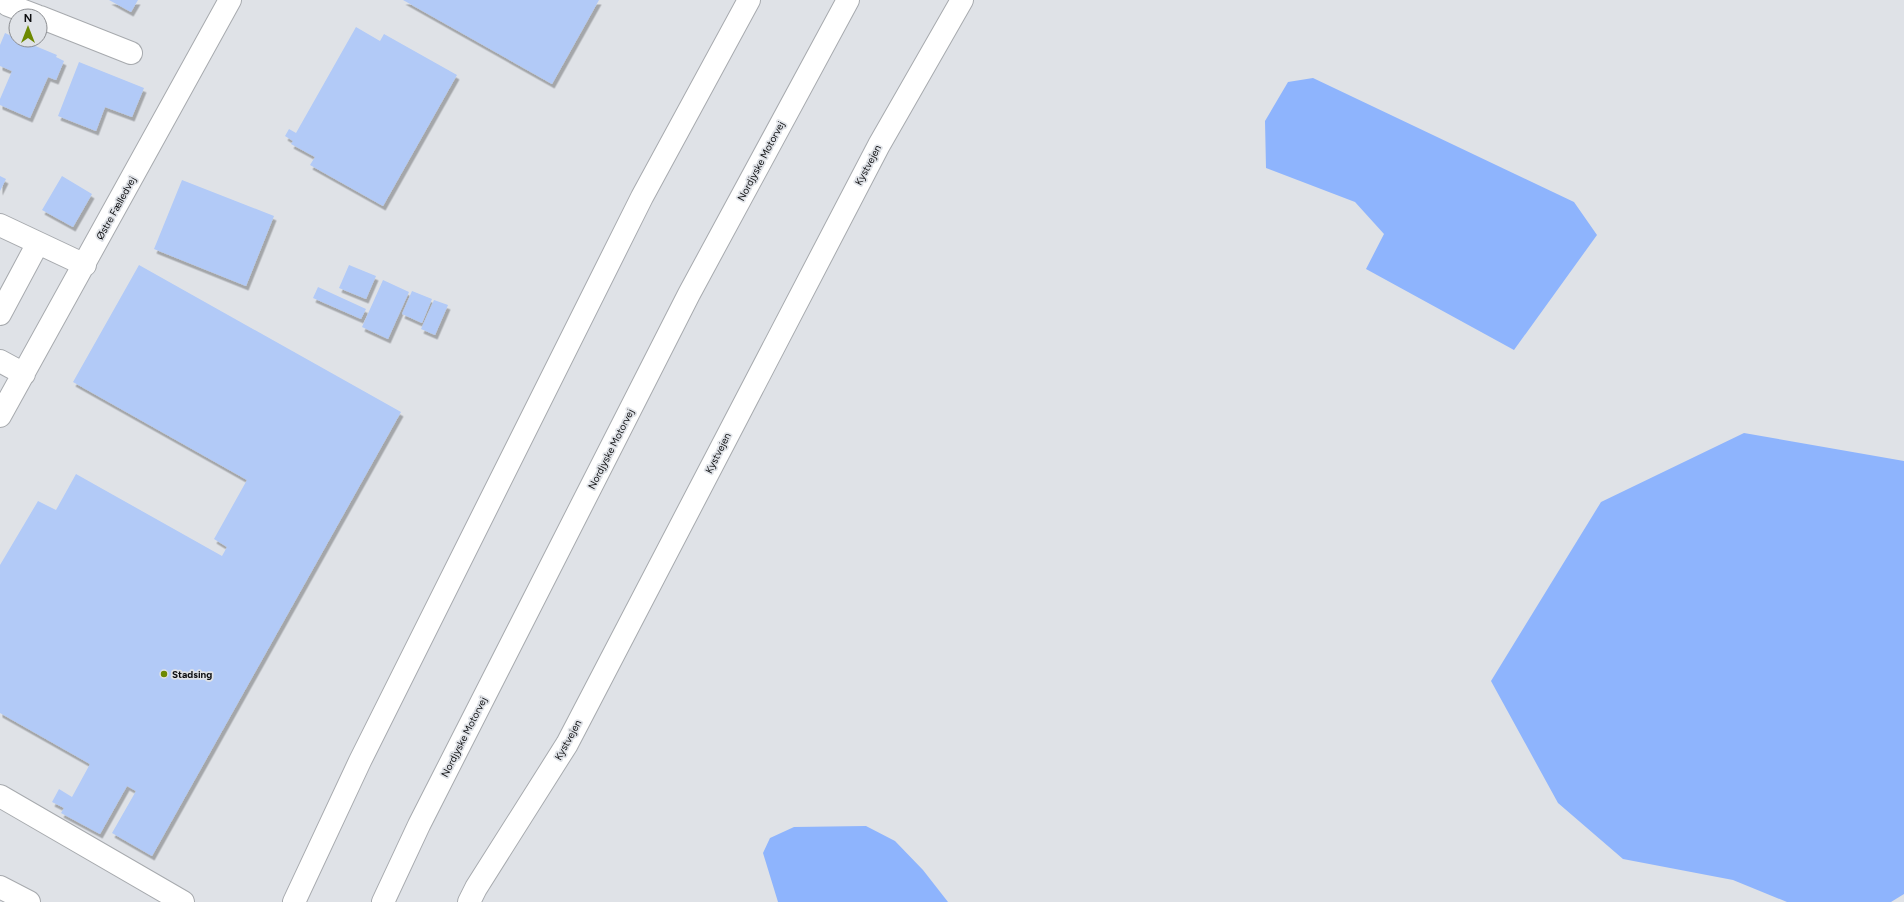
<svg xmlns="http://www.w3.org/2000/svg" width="1904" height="902" font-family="Figtree,sans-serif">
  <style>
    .water { fill: #8eb4fd }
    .building { fill: #b2caf7; filter: url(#shadow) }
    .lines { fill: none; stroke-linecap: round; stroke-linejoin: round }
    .minor-casing { stroke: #a7aaae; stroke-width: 24 }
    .highway-casing { stroke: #a7aaae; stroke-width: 24 }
    .minor { stroke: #fff; stroke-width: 22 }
    .highway { stroke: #fff; stroke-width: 22 }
    .poi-dot { fill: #6d8900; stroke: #dfe2e7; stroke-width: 1.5 }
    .labels { text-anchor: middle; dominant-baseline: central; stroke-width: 3.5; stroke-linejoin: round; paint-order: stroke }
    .street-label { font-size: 10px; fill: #0d0e10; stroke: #dfe2e7 }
    .poi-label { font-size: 10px; font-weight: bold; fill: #0d0e10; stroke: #dfe2e7; text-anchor: start }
  </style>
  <defs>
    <filter id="shadow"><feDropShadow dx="2.5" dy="4.5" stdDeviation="0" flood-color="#0004"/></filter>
  </defs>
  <rect width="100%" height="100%" fill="#dfe2e7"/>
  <!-- water -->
  <path class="water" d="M 1313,78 L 1574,202 L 1597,235 L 1514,350 L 1366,269 L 1384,234 L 1355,202 L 1266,168 L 1265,121 L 1288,82 Z
    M 1744,433 L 1904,461 L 1904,894 L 1891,902 L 1787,902 L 1733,880 L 1623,859 L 1558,803 L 1491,681 L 1601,502 Z
    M 866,826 L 895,841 L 923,870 L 948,902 L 778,902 L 763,853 L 770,838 L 794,827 Z"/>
  <!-- building -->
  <path class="building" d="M 109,0 L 138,0 L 131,12 Z
    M 403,0 L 599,0 L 552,84 Z
    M 356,27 L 380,41 L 384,34 L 457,75 L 383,206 L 310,165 L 315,157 L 291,144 L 293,141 L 285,136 L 289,129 L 296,133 Z
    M 5,33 L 16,38 L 16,40 L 21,40 L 57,55 L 56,57 L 64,61 L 56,80 L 48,77 L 30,118 L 0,105 L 0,99 L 12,71 L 0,66 L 0,45 Z
    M 79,62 L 144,88 L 132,117 L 105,107 L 96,131 L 58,116 Z
    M 0,176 L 6,179 L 0,191 Z
    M 62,176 L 92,194 L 73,227 L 42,210 Z
    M 182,180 L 274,216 L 246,286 L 154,249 Z
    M 139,265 L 401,412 L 152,856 L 112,833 L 136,791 L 127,786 L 100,834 L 61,813 L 64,808 L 52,802 L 59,789 L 72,797 L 90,764 L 0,713 L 0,565 L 38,501 L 56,510 L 76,474 L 222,556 L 227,547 L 214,539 L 247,480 L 73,382 Z
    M 349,265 L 376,276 L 366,299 L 339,288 Z
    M 383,280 L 409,292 L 388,339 L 362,327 Z
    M 318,287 L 366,309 L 361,319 L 313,298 Z
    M 412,291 L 432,299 L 422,323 L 402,314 Z
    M 434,300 L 448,305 L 435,335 L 421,329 Z"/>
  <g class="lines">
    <!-- minor casing -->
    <g class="minor-casing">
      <path id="minor" d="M 1,0 L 8,5 L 37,16
        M 40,17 L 131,53
        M 0,225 L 85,265
        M 0,314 L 38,243
        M 0,361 L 24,374
        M 0,416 L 230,0
        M 0,796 L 183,902
        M 0,887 L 29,902
        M 469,902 L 476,888 L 567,744 L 879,145 L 962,0"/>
    </g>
    <!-- highway casing -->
    <g class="highway-casing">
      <path id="highway" d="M 294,902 L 360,761 L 642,197 L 749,0
        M 383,902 L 419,825 L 689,294 L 848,0"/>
    </g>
    <!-- minor -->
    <use href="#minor" class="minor"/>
    <!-- highway -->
    <use href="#highway" class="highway"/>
  </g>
  <!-- markers -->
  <circle class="poi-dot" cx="164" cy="674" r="4"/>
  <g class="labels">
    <!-- street labels -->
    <g class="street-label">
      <text transform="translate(761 161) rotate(-62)">Nordjyske Motorvej</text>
      <text transform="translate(868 165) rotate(-62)">Kystvejen</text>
      <text transform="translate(116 208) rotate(-61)">Østre Fælledvej</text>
      <text transform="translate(611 449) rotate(-63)">Nordjyske Motorvej</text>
      <text transform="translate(718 453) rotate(-63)">Kystvejen</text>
      <text transform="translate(464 737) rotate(-63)">Nordjyske Motorvej</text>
      <text transform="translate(568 740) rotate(-61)">Kystvejen</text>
    </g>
    <!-- poi labels -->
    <g class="poi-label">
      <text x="172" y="674">Stadsing</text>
    </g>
  </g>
  <!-- north arrow -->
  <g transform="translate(28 28)"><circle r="19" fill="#dfe2e7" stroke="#8b8d91"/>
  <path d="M0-3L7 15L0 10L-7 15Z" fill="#6d8900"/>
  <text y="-6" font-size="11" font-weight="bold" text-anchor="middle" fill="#0d0e10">N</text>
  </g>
</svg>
